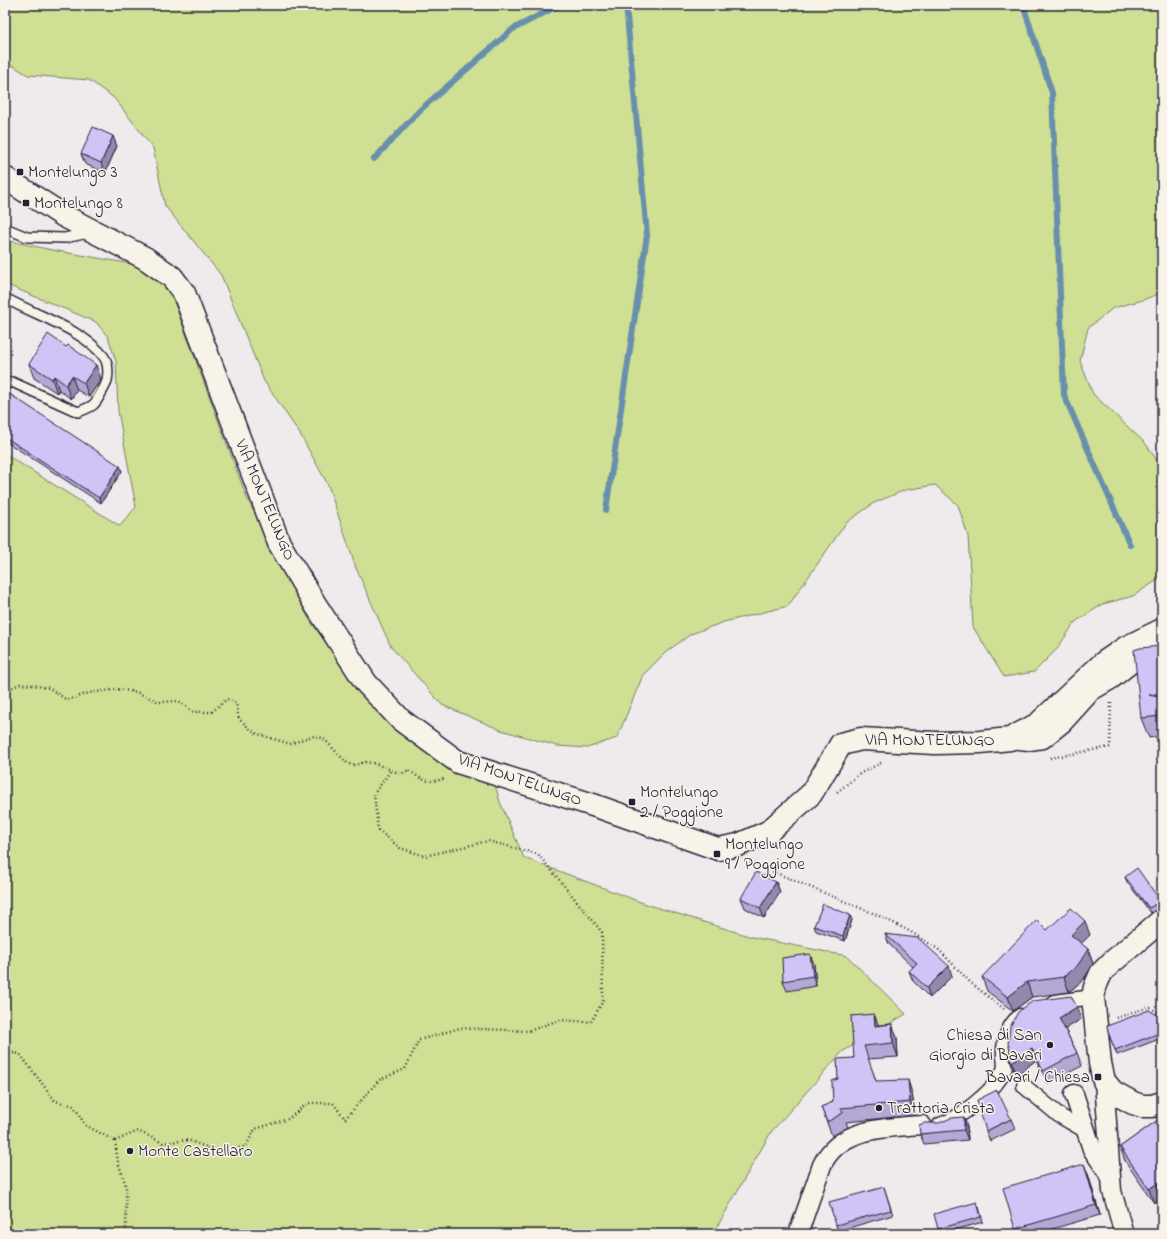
<svg xmlns="http://www.w3.org/2000/svg" width="1167" height="1239" font-family="'Indie Flower',sans-serif">
  <style>
    .green { fill: #cfdf93; stroke: #788067 }
    .lines { fill: none; stroke-linecap: round; stroke-linejoin: round }
    .stream { stroke: #6790ac; stroke-width: 6 }
    .service-casing { stroke: #22223b; stroke-width: 12 }
    .pedestrian-casing { stroke: #22223b; stroke-width: 17 }
    .minor-casing { stroke: #22223b; stroke-width: 21 }
    .tertiary-casing { stroke: #22223b; stroke-width: 25 }
    .path { stroke: #22223b; stroke-width: 2.5; stroke-dasharray: 1 3; stroke-linecap: butt }
    .service { stroke: #f7f3e8; stroke-width: 9 }
    .pedestrian { stroke: #f7f3e8; stroke-width: 14 }
    .minor { stroke: #f7f3e8; stroke-width: 18 }
    .tertiary { stroke: #f7f3e8; stroke-width: 22 }
    .wall { fill: #b3a9d4; stroke: #22223b }
    .shaded-wall { fill: #9289ac; stroke: #22223b }
    .building { fill: #d0c4f6; stroke: #22223b }
    .poi-dot { fill: #22223b; stroke: #f7f3e8; stroke-width: 1.5 }
    .labels { text-anchor: middle; dominant-baseline: central; stroke-width: 3; stroke-linejoin: round; paint-order: stroke }
    .poi-label { font-size: 17px; fill: #22223b; stroke: #f7f3e8; text-anchor: start }
    .street-label { font-size: 17px; fill: #22223b; stroke: #f7f3e8 }
  </style>
  <rect width="100%" height="100%" fill="#efeaeb"/>
  <filter id="ink" filterUnits="userSpaceOnUse"><feTurbulence type="fractalNoise" baseFrequency=".025" numOctaves="2"/><feDisplacementMap in="SourceGraphic" scale="8" xChannelSelector="R" yChannelSelector="G"/><feConvolveMatrix kernelMatrix="1 2 1 2 8 2 1 2 1" color-interpolation-filters="sRGB"/></filter>
  <g filter="url(#ink)">
    <!-- green -->
    <path class="green" d="M 5,5 L 1162,5 L 1162,292 L 1143,300 L 1113,308 L 1088,328 L 1080,361 L 1093,394 L 1146,444 L 1162,468 L 1162,573 L 1159,579 L 1133,596 L 1103,604 L 1075,622 L 1057,649 L 1034,672 L 1004,677 L 973,627 L 968,536 L 958,505 L 935,485 L 905,490 L 874,503 L 846,523 L 788,606 L 724,622 L 691,634 L 666,652 L 643,675 L 617,738 L 587,748 L 557,746 L 501,730 L 442,705 L 391,647 L 356,568 L 328,485 L 300,434 L 264,381 L 221,275 L 165,206 L 153,148 L 114,98 L 89,80 L 28,75 L 5,61 Z
      M 5,240 L 52,250 L 138,265 L 167,283 L 247,498 L 309,619 L 360,691 L 441,760 L 495,785 L 500,802 L 524,858 L 646,904 L 752,937 L 847,956 L 906,1014 L 842,1052 L 771,1132 L 713,1234 L 5,1234 L 5,454 L 120,526 L 136,507 L 118,411 L 116,361 L 108,337 L 96,322 L 5,284 Z"/>
    <g class="lines">
      <!-- stream -->
      <path class="stream" d="M 1023,5 L 1052,93 L 1064,395 L 1130,545
        M 374,159 L 420,110 L 513,29 L 559,5
        M 606,510 L 647,235 L 626,5"/>
      <!-- service casing -->
      <g class="service-casing">
        <path id="service" d="M 5,228 L 27,237 L 65,238 L 88,233
          M 5,298 C 35,315 84,330 104,357 C 109,364 109,378 105,386 C 95,404 97,405 78,412 L 12,382 L 5,385"/>
      </g>
      <!-- pedestrian casing -->
      <g class="pedestrian-casing">
        <path id="pedestrian" d="M 1055,1002 L 1093,997
          M 1024,1086 L 1060,1116 L 1086,1131
          M 940,1125 C 958,1120 996,1089 1003,1072 C 1006,1067 1005,1063 1004,1057 C 1003,1042 1008,1025 1020,1016"/>
      </g>
      <!-- minor casing -->
      <g class="minor-casing">
        <path id="minor" d="M 1010,739 L 1029,741 L 1043,739 L 1063,723 L 1092,691 L 1111,680 L 1135,661 L 1162,651
          M 1104,1081 L 1112,1191 L 1124,1234
          M 1074,1094 L 1092,1149 L 1110,1176
          M 798,1234 L 822,1165 C 840,1127 886,1128 922,1125"/>
      </g>
      <!-- tertiary casing -->
      <g class="tertiary-casing">
        <path id="tertiary" d="M 5,178 L 64,216 L 145,258 L 172,277 L 184,293 L 279,543 L 315,604 L 366,683 L 401,720 L 458,762 L 596,806 L 718,849 L 738,845 L 768,832 L 811,794 L 841,744 L 861,739 L 935,743 L 980,742 L 1010,739 L 1038,724 L 1103,663 L 1125,648 L 1162,630
          M 1162,920 L 1111,963 L 1101,973 L 1095,987 L 1093,997 L 1100,1063 L 1104,1081 L 1113,1092 L 1133,1103 L 1142,1106 L 1152,1106 L 1162,1103"/>
      </g>
      <!-- path -->
      <path class="path" d="M 5,691 L 20,684 L 32,685 L 49,688 L 67,700 L 89,693 L 118,689 L 136,692 L 159,702 L 179,701 L 193,712 L 212,712 L 227,699 L 236,703 L 239,719 L 255,733 L 290,744 L 312,736 L 323,738 L 348,764 L 355,765 L 366,762 L 376,764 L 401,774 L 409,770 C 423,781 428,784 446,778
        M 1050,758 L 1110,747 L 1111,701
        M 837,792 L 861,773 L 883,762
        M 750,862 L 882,917 L 911,932 L 938,949 L 971,983 L 1004,1009
        M 1116,1018 L 1149,1007 L 1162,1015
        M 5,1052 L 20,1054 L 55,1101 L 74,1106 L 85,1125 L 115,1141
        M 115,1141 L 138,1131 L 163,1143 L 188,1140 L 222,1153 L 246,1146 L 255,1129 L 288,1119 L 308,1103 L 333,1103 L 345,1119 L 379,1080 L 405,1069 L 419,1040 L 460,1028 L 529,1031 L 559,1020 L 591,1022 L 603,1001 L 602,932 L 538,854 L 488,841 L 425,856 L 400,848 L 378,830 L 374,794 L 391,770
        M 115,1141 L 118,1162 L 126,1186 L 126,1234"/>
      <!-- service -->
      <use href="#service" class="service"/>
      <!-- pedestrian -->
      <use href="#pedestrian" class="pedestrian"/>
      <!-- minor -->
      <use href="#minor" class="minor"/>
      <!-- tertiary -->
      <use href="#tertiary" class="tertiary"/>
    </g>
    <!-- wall -->
    <path class="wall" d="M 117,146 L 105,173 L 85,164 L 81,154 Z
      M 29,364 L 101,379 L 89,397 L 77,390 L 71,399 L 59,390 L 57,393 L 34,378 Z
      M 5,391 L 122,471 L 101,503 L 5,441 Z
      M 1162,646 L 1162,736 L 1149,738 L 1141,718 Z
      M 1125,877 L 1162,903 L 1162,908 L 1159,908 L 1151,913 L 1127,882 Z
      M 776,882 L 780,892 L 764,918 L 745,908 L 741,898 Z
      M 852,920 L 845,941 L 816,931 L 814,926 Z
      M 1047,930 L 1090,935 L 1081,944 L 1088,949 L 1093,964 L 1084,979 L 1069,992 L 1032,997 L 1013,1011 L 987,991 L 982,977 Z
      M 885,934 L 952,976 L 930,998 L 913,981 L 909,971 L 913,967 L 889,944 Z
      M 814,964 L 816,986 L 787,991 L 783,981 Z
      M 1077,1007 L 1081,1019 L 1065,1029 L 1077,1053 L 1082,1066 L 1048,1083 L 1036,1060 L 1017,1075 L 1013,1068 L 1009,1056 L 1010,1050 Z
      M 874,1014 L 878,1025 L 892,1024 L 897,1038 L 898,1057 L 868,1059 L 876,1081 L 912,1093 L 915,1115 L 846,1122 L 848,1127 L 832,1136 L 821,1107 L 833,1102 L 838,1079 L 854,1058 Z
      M 1162,1018 L 1162,1038 L 1117,1055 L 1108,1032 Z
      M 1162,1117 L 1154,1203 L 1125,1161 L 1120,1147 Z
      M 1011,1119 L 1015,1129 L 990,1141 L 986,1131 Z
      M 967,1127 L 968,1140 L 924,1144 L 920,1134 Z
      M 1088,1174 L 1100,1215 L 1035,1234 L 1017,1234 L 1015,1229 Z
      M 884,1187 L 893,1215 L 838,1231 L 836,1225 Z
      M 979,1207 L 983,1222 L 940,1234 L 938,1229 Z"/>
    <!-- shaded-wall -->
    <path class="shaded-wall" d="M 113,136 L 117,146 L 105,173 L 101,163 Z
      M 96,365 L 101,379 L 89,397 L 84,383 Z
      M 54,376 L 59,390 L 57,393 L 52,379 Z
      M 72,376 L 77,390 L 71,399 L 66,385 Z
      M 120,466 L 122,471 L 101,503 L 99,498 Z
      M 776,882 L 780,892 L 764,918 L 760,908 Z
      M 850,915 L 852,920 L 845,941 L 843,936 Z
      M 1085,921 L 1090,935 L 1076,949 L 1071,935 Z
      M 1088,949 L 1093,964 L 1084,979 L 1069,992 L 1064,977 Z
      M 810,954 L 814,964 L 816,986 L 813,976 Z
      M 949,966 L 952,976 L 930,998 L 927,988 Z
      M 1027,982 L 1032,997 L 1013,1011 L 1008,997 Z
      M 1077,1007 L 1081,1019 L 1064,1030 L 1059,1018 Z
      M 874,1014 L 879,1027 L 875,1026 Z
      M 892,1024 L 897,1038 L 898,1057 L 893,1043 Z
      M 1032,1048 L 1036,1060 L 1017,1075 L 1012,1062 Z
      M 908,1080 L 912,1093 L 915,1115 L 910,1102 Z
      M 964,1117 L 967,1127 L 968,1140 L 964,1130 Z
      M 1084,1164 L 1088,1174 L 1100,1215 L 1096,1205 Z
      M 1162,1180 L 1162,1197 L 1154,1203 L 1149,1189 Z"/>
    <!-- building -->
    <path class="building" d="M 93,127 L 113,136 L 101,163 L 81,154 Z
      M 48,334 L 66,347 L 68,345 L 96,365 L 84,383 L 72,376 L 66,385 L 54,376 L 52,379 L 29,364 Z
      M 5,391 L 120,466 L 99,498 L 5,437 Z
      M 1162,646 L 1162,693 L 1149,695 L 1162,698 L 1162,716 L 1141,718 L 1134,650 L 1140,648 Z
      M 1137,868 L 1162,903 L 1158,903 L 1149,908 L 1125,877 Z
      M 756,872 L 776,882 L 760,908 L 741,898 Z
      M 823,904 L 850,915 L 843,936 L 814,926 Z
      M 1071,908 L 1085,921 L 1071,935 L 1088,949 L 1078,965 L 1064,977 L 1027,982 L 1008,997 L 982,977 L 1037,920 L 1047,930 Z
      M 885,934 L 918,938 L 949,966 L 927,988 L 909,971 L 917,963 Z
      M 810,954 L 813,976 L 783,981 L 782,958 Z
      M 1071,996 L 1077,1007 L 1059,1018 L 1077,1053 L 1043,1071 L 1032,1048 L 1012,1062 L 1009,1056 L 1010,1050 L 1008,1044 L 1010,1027 L 1018,1012 L 1033,1001 Z
      M 1149,1010 L 1162,1018 L 1162,1032 L 1115,1050 L 1108,1032 L 1107,1026 Z
      M 874,1014 L 875,1026 L 892,1024 L 893,1043 L 864,1046 L 876,1081 L 908,1080 L 910,1102 L 841,1108 L 843,1113 L 827,1122 L 821,1107 L 833,1102 L 832,1081 L 838,1079 L 837,1059 L 854,1058 L 851,1016 Z
      M 997,1090 L 1011,1119 L 986,1131 L 977,1100 Z
      M 964,1117 L 964,1130 L 920,1134 L 919,1125 L 924,1123 L 939,1123 L 951,1118 Z
      M 1162,1117 L 1162,1180 L 1149,1189 L 1120,1147 Z
      M 1084,1164 L 1096,1205 L 1015,1229 L 1003,1188 Z
      M 884,1187 L 891,1210 L 836,1225 L 829,1202 Z
      M 977,1202 L 981,1217 L 938,1229 L 934,1214 Z"/>
  </g>
  <!-- markers -->
  <g class="poi-dot">
    <rect x="16" y="168" width="8" height="8" rx="2"/>
    <rect x="22" y="199" width="8" height="8" rx="2"/>
    <rect x="628" y="798" width="8" height="8" rx="2"/>
    <rect x="713" y="850" width="8" height="8" rx="2"/>
    <circle cx="1050" cy="1045" r="4"/>
    <rect x="1094" y="1073" width="8" height="8" rx="2"/>
    <circle cx="879" cy="1108" r="4"/>
    <circle cx="130" cy="1151" r="4"/>
  </g>
  <g class="labels">
    <!-- poi labels -->
    <g class="poi-label">
      <text x="28" y="172">Montelungo 3</text>
      <text x="34" y="203">Montelungo 8</text>
      <text x="640" y="792">Montelungo<tspan x="640" dy="20">2 / Poggione</tspan></text>
      <text x="725" y="844">Montelungo<tspan x="725" dy="20">9 / Poggione</tspan></text>
      <text x="1042" y="1035" text-anchor="end">Chiesa di San<tspan x="1042" dy="20">Giorgio di Bavari</tspan></text>
      <text x="1090" y="1077" text-anchor="end">Bavari / Chiesa</text>
      <text x="887" y="1108">Trattoria Crista</text>
      <text x="138" y="1151">Monte Castellaro</text>
    </g>
    <!-- street labels -->
    <g class="street-label">
      <text transform="translate(265 500) rotate(67)">VIA MONTELUNGO</text>
      <text x="930" y="740">VIA MONTELUNGO</text>
      <text transform="translate(520 780) rotate(19)">VIA MONTELUNGO</text>
    </g>
  </g>
  <!-- margin -->
  <rect width="1167" height="1239" fill="none" stroke="#f7f3e8" stroke-width="20"/>
  <rect x="10" y="10" width="1147" height="1219" fill="none" stroke="#22223b" stroke-width="1.5" filter="url(#ink)"/>
</svg>
